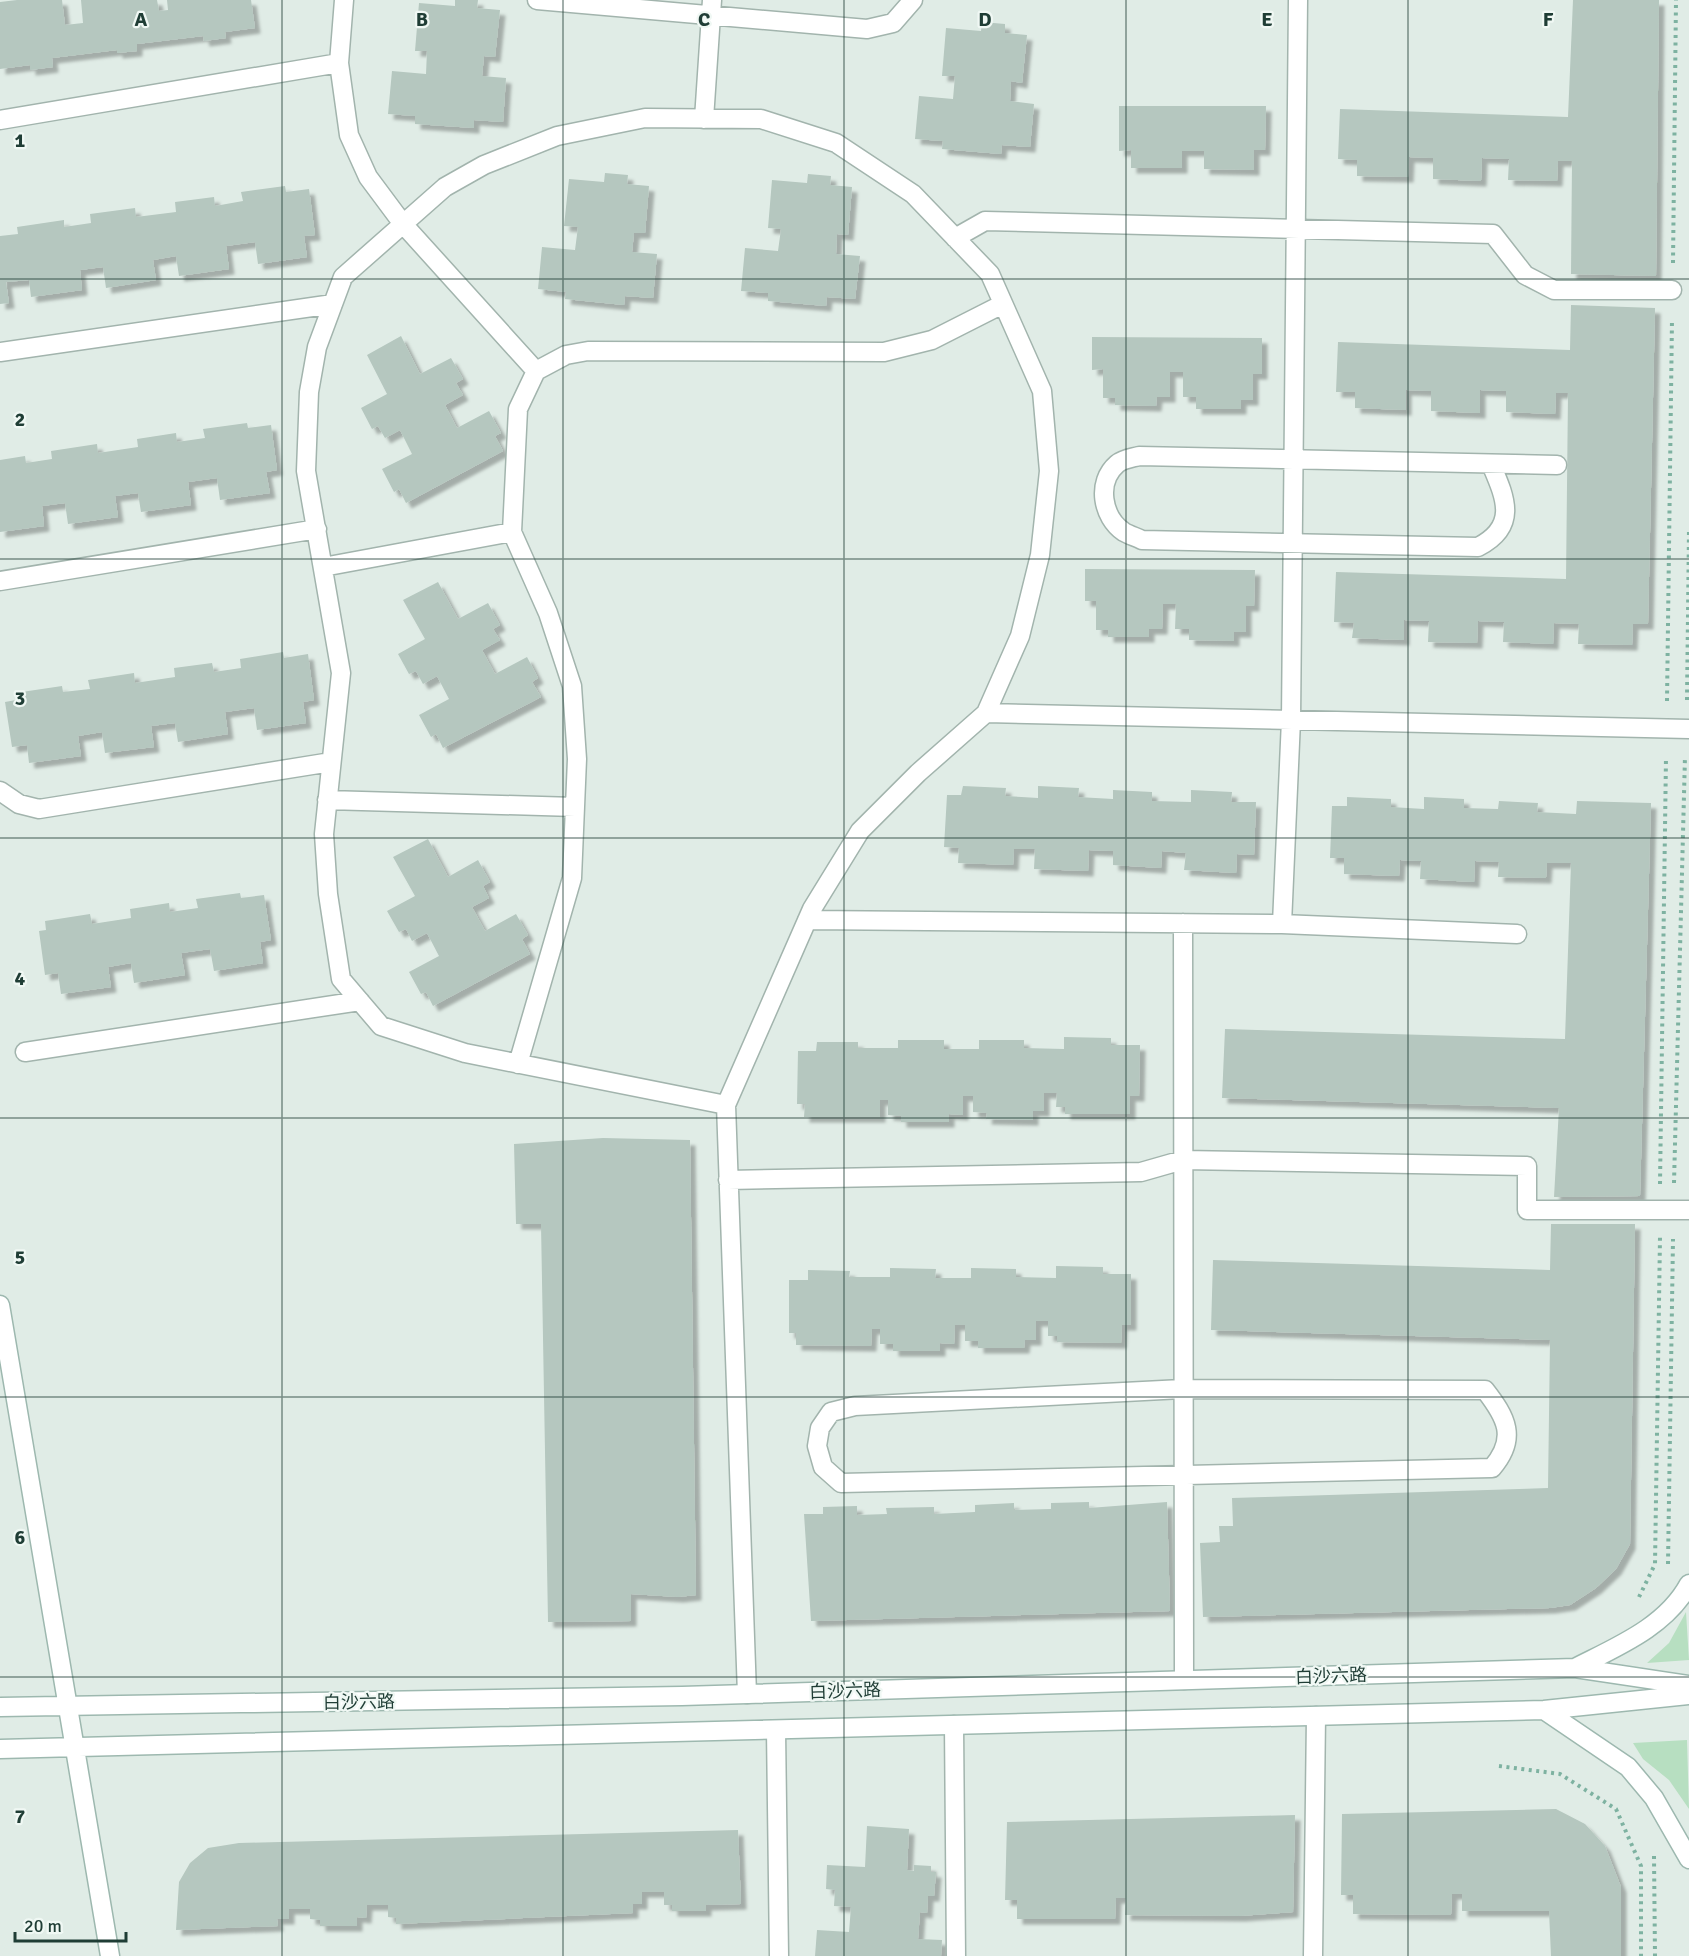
<svg xmlns="http://www.w3.org/2000/svg" width="1689" height="1956" font-family="Signika,'Noto Sans SC',sans-serif">
  <style>
    .green { fill: #b7dfc1 }
    .building { fill: #b5c7bf; filter: url(#shadow) }
    .lines { fill: none; stroke-linecap: round; stroke-linejoin: round }
    .street-casing { stroke: #a2b4ad; stroke-width: 21 }
    .secondary-casing { stroke: #9db8af; stroke-width: 21 }
    .path { stroke: #7eb2a1; stroke-width: 4; stroke-dasharray: 3 4.5; stroke-linecap: butt }
    .street { stroke: #fff; stroke-width: 18 }
    .secondary { stroke: #fff; stroke-width: 18 }
    .grid { fill: none; stroke: #1f3d35; stroke-width: 1.5; stroke-opacity: 0.55 }
    .labels { text-anchor: middle; dominant-baseline: central; stroke-width: 4.5; stroke-linejoin: round; paint-order: stroke }
    .street-label { font-size: 18px; fill: #1f3d35; stroke: #f0f8f4 }
    .grid-label { font-size: 20px; text-anchor: middle; font-weight: bold; fill: #1f3d35; stroke: #f0f8f4; stroke-width: 4.5; stroke-linejoin: round; paint-order: stroke }
  </style>
  <defs>
    <filter id="shadow"><feDropShadow dx="5.5" dy="5.5" stdDeviation="1.5" flood-color="#0004"/></filter>
  </defs>
  <rect width="100%" height="100%" fill="#e0ece6"/>
  <!-- green -->
  <path class="green" d="M 1686,1612 L 1689,1660 L 1647,1663 L 1669,1643 Z
    M 1687,1740 L 1689,1809 L 1669,1780 L 1643,1759 L 1633,1743 Z"/>
  <!-- building -->
  <path class="building" d="M 17,0 L 62,0 L 65,25 L 83,23 L 81,0 L 157,0 L 159,11 L 168,10 L 167,0 L 251,0 L 255,28 L 225,32 L 226,38 L 204,41 L 203,36 L 137,44 L 137,51 L 117,53 L 117,50 L 52,58 L 53,67 L 30,70 L 30,65 L 0,69 L 0,2 Z
    M 455,0 L 478,0 L 477,8 L 500,10 L 495,57 L 484,56 L 482,76 L 506,78 L 503,122 L 474,120 L 474,128 L 415,124 L 415,116 L 388,114 L 392,71 L 426,74 L 427,51 L 415,51 L 419,3 L 455,6 Z
    M 1573,0 L 1659,0 L 1656,276 L 1571,274 L 1572,161 L 1558,161 L 1557,181 L 1508,180 L 1509,159 L 1482,158 L 1481,181 L 1433,179 L 1433,158 L 1409,157 L 1408,177 L 1357,176 L 1357,160 L 1338,159 L 1340,109 L 1568,117 Z
    M 982,22 L 1005,24 L 1005,33 L 1027,35 L 1022,83 L 1011,81 L 1010,101 L 1034,104 L 1030,147 L 1002,145 L 1001,154 L 942,149 L 943,141 L 915,139 L 919,96 L 953,99 L 955,76 L 942,76 L 946,28 L 981,31 Z
    M 1119,106 L 1266,106 L 1265,150 L 1254,150 L 1254,170 L 1204,169 L 1204,151 L 1182,151 L 1182,168 L 1131,168 L 1131,150 L 1119,151 Z
    M 605,173 L 628,175 L 627,184 L 649,186 L 645,233 L 634,233 L 632,252 L 657,254 L 653,298 L 625,296 L 624,305 L 565,299 L 566,292 L 538,289 L 542,247 L 575,250 L 578,227 L 564,226 L 569,179 L 604,182 Z
    M 808,174 L 831,176 L 830,185 L 852,187 L 848,235 L 837,234 L 836,254 L 860,256 L 855,299 L 827,297 L 826,306 L 768,301 L 768,293 L 741,291 L 745,248 L 778,251 L 781,229 L 768,228 L 772,180 L 807,183 Z
    M 285,186 L 286,192 L 309,189 L 315,235 L 304,236 L 307,257 L 258,264 L 255,242 L 226,246 L 229,269 L 179,276 L 176,256 L 153,260 L 156,280 L 106,288 L 103,267 L 80,270 L 82,290 L 31,297 L 29,280 L 6,282 L 9,303 L 0,304 L 0,236 L 18,234 L 17,227 L 64,220 L 64,227 L 91,223 L 90,214 L 135,208 L 136,217 L 176,212 L 175,202 L 214,197 L 215,206 L 243,201 L 241,192 Z
    M 1571,305 L 1655,308 L 1648,624 L 1633,624 L 1632,645 L 1578,644 L 1579,624 L 1554,623 L 1553,644 L 1503,642 L 1504,622 L 1478,621 L 1477,643 L 1428,642 L 1429,621 L 1404,620 L 1404,640 L 1352,638 L 1354,623 L 1334,622 L 1336,572 L 1566,579 L 1568,393 L 1556,393 L 1555,414 L 1506,412 L 1506,391 L 1480,390 L 1480,413 L 1431,411 L 1431,391 L 1406,390 L 1406,410 L 1355,408 L 1355,392 L 1336,392 L 1338,342 L 1570,350 Z
    M 401,336 L 420,374 L 451,358 L 463,379 L 456,383 L 463,395 L 445,405 L 457,428 L 489,411 L 501,433 L 495,436 L 503,451 L 406,503 L 399,489 L 394,492 L 382,469 L 412,454 L 400,430 L 385,438 L 378,426 L 372,429 L 361,408 L 387,394 L 367,355 Z
    M 1092,337 L 1262,338 L 1262,374 L 1253,374 L 1253,400 L 1241,400 L 1241,409 L 1196,409 L 1196,397 L 1183,397 L 1183,372 L 1170,372 L 1170,397 L 1157,397 L 1156,406 L 1115,405 L 1115,398 L 1103,398 L 1103,369 L 1092,370 Z
    M 247,423 L 248,428 L 271,425 L 277,470 L 266,472 L 270,493 L 220,500 L 217,478 L 188,482 L 191,505 L 141,512 L 138,493 L 115,496 L 118,517 L 68,524 L 65,503 L 42,506 L 44,526 L 0,532 L 0,460 L 25,456 L 26,463 L 52,459 L 51,451 L 97,444 L 98,453 L 138,447 L 137,439 L 176,433 L 177,442 L 205,438 L 203,429 Z
    M 1085,569 L 1255,570 L 1254,606 L 1246,606 L 1246,632 L 1234,632 L 1234,641 L 1189,640 L 1189,629 L 1175,629 L 1176,604 L 1163,604 L 1162,629 L 1149,629 L 1149,637 L 1108,637 L 1108,630 L 1096,630 L 1096,601 L 1085,601 Z
    M 438,582 L 458,619 L 488,603 L 500,625 L 493,629 L 500,640 L 482,650 L 495,674 L 527,657 L 538,678 L 532,682 L 541,697 L 443,748 L 436,734 L 431,737 L 419,715 L 449,699 L 437,676 L 423,684 L 416,671 L 409,674 L 398,654 L 425,639 L 403,600 Z
    M 283,652 L 284,658 L 308,654 L 314,700 L 303,702 L 306,723 L 257,730 L 254,708 L 225,712 L 228,734 L 178,742 L 175,723 L 151,726 L 154,747 L 105,753 L 102,732 L 78,736 L 81,756 L 29,763 L 27,745 L 12,747 L 5,702 L 16,700 L 15,693 L 62,686 L 63,692 L 90,689 L 88,680 L 134,673 L 135,683 L 175,677 L 174,668 L 212,663 L 214,672 L 241,668 L 240,659 Z
    M 963,786 L 1006,788 L 1005,796 L 1038,798 L 1038,786 L 1079,788 L 1078,797 L 1113,799 L 1113,790 L 1152,792 L 1152,801 L 1191,802 L 1191,790 L 1232,792 L 1231,802 L 1256,802 L 1254,855 L 1237,854 L 1236,873 L 1184,870 L 1186,853 L 1162,851 L 1161,868 L 1113,865 L 1113,851 L 1089,850 L 1088,871 L 1034,869 L 1035,849 L 1014,849 L 1013,865 L 958,863 L 959,848 L 944,847 L 947,795 L 961,795 Z
    M 1347,797 L 1391,799 L 1391,807 L 1424,809 L 1424,797 L 1464,799 L 1464,808 L 1498,809 L 1499,801 L 1538,803 L 1537,812 L 1576,814 L 1577,801 L 1651,803 L 1640,1196 L 1554,1197 L 1559,1108 L 1222,1098 L 1225,1029 L 1565,1039 L 1571,863 L 1547,863 L 1546,878 L 1498,877 L 1499,862 L 1475,861 L 1474,882 L 1420,879 L 1421,861 L 1400,860 L 1399,876 L 1344,874 L 1344,858 L 1330,858 L 1332,806 L 1347,806 Z
    M 428,839 L 448,877 L 478,860 L 490,882 L 483,886 L 489,898 L 472,907 L 485,931 L 516,914 L 528,935 L 522,939 L 530,954 L 433,1006 L 426,992 L 421,994 L 409,972 L 439,956 L 427,933 L 412,941 L 406,929 L 399,932 L 387,911 L 415,896 L 393,857 Z
    M 240,893 L 241,898 L 264,895 L 271,940 L 260,942 L 263,963 L 214,971 L 210,949 L 181,953 L 185,975 L 134,983 L 131,963 L 108,967 L 111,987 L 61,994 L 58,973 L 45,975 L 39,931 L 46,930 L 45,921 L 90,914 L 92,924 L 131,918 L 130,909 L 169,903 L 170,912 L 198,908 L 196,899 Z
    M 1064,1037 L 1111,1038 L 1111,1045 L 1140,1045 L 1139,1096 L 1130,1096 L 1130,1114 L 1065,1114 L 1065,1107 L 1056,1107 L 1057,1093 L 1044,1093 L 1044,1111 L 1033,1111 L 1033,1120 L 986,1119 L 987,1113 L 973,1112 L 973,1096 L 963,1096 L 963,1115 L 949,1114 L 949,1122 L 901,1122 L 901,1116 L 888,1115 L 888,1100 L 880,1100 L 880,1117 L 804,1117 L 805,1104 L 797,1104 L 798,1051 L 816,1051 L 817,1042 L 858,1042 L 858,1048 L 898,1048 L 898,1040 L 944,1040 L 944,1049 L 979,1049 L 979,1040 L 1024,1040 L 1024,1048 L 1064,1049 Z
    M 603,1138 L 690,1140 L 696,1595 L 678,1597 L 631,1594 L 631,1621 L 548,1622 L 541,1224 L 516,1224 L 514,1144 Z
    M 1551,1224 L 1635,1224 L 1630,1544 L 1616,1569 L 1596,1588 L 1570,1605 L 1550,1608 L 1203,1617 L 1200,1543 L 1220,1542 L 1219,1526 L 1233,1526 L 1232,1498 L 1548,1488 L 1550,1340 L 1211,1330 L 1213,1260 L 1550,1270 Z
    M 1056,1266 L 1103,1267 L 1103,1274 L 1131,1274 L 1131,1325 L 1122,1325 L 1121,1343 L 1057,1342 L 1057,1336 L 1048,1336 L 1048,1321 L 1036,1321 L 1036,1340 L 1025,1340 L 1024,1348 L 978,1348 L 978,1341 L 965,1341 L 965,1325 L 955,1325 L 954,1344 L 940,1343 L 940,1351 L 893,1351 L 893,1344 L 880,1344 L 880,1329 L 872,1329 L 871,1346 L 796,1345 L 796,1333 L 789,1333 L 789,1280 L 808,1280 L 808,1270 L 850,1271 L 849,1277 L 890,1277 L 890,1268 L 936,1269 L 935,1278 L 971,1278 L 971,1268 L 1016,1269 L 1016,1277 L 1056,1278 Z
    M 1089,1502 L 1089,1508 L 1167,1502 L 1170,1611 L 811,1621 L 804,1514 L 823,1514 L 823,1507 L 857,1506 L 857,1515 L 887,1514 L 886,1508 L 934,1507 L 934,1514 L 975,1512 L 975,1505 L 1014,1503 L 1014,1510 L 1051,1509 L 1051,1503 Z
    M 1556,1809 L 1585,1824 L 1605,1846 L 1621,1887 L 1621,1956 L 1551,1956 L 1549,1911 L 1462,1911 L 1462,1894 L 1452,1894 L 1451,1915 L 1353,1914 L 1353,1895 L 1341,1895 L 1342,1814 Z
    M 1295,1815 L 1293,1912 L 1240,1916 L 1125,1915 L 1126,1898 L 1116,1898 L 1115,1919 L 1017,1919 L 1017,1900 L 1005,1900 L 1007,1822 Z
    M 867,1826 L 909,1829 L 907,1870 L 914,1871 L 914,1865 L 931,1866 L 931,1872 L 936,1872 L 934,1896 L 928,1896 L 927,1913 L 920,1912 L 918,1939 L 942,1940 L 941,1956 L 815,1956 L 817,1930 L 849,1932 L 851,1907 L 834,1906 L 835,1890 L 826,1889 L 827,1865 L 865,1867 Z
    M 738,1830 L 741,1904 L 706,1905 L 706,1911 L 672,1911 L 672,1905 L 664,1905 L 664,1892 L 642,1892 L 642,1904 L 633,1904 L 633,1913 L 396,1924 L 396,1918 L 388,1917 L 388,1905 L 367,1905 L 366,1918 L 357,1917 L 357,1926 L 320,1926 L 320,1920 L 310,1919 L 310,1909 L 289,1909 L 289,1919 L 277,1919 L 278,1926 L 176,1930 L 179,1882 L 190,1863 L 208,1848 L 239,1843 Z"/>
  <g class="lines">
    <!-- street casing -->
    <g class="street-casing">
      <path id="street" d="M 344,0 L 339,63 L 349,135 L 368,177 L 403,224 L 536,371
        M 537,0 L 867,29 L 893,23 L 913,0
        M 704,119 L 712,0
        M 0,120 L 339,63
        M 955,238 L 985,221 L 1493,234 L 1525,275 L 1554,290 L 1672,290
        M 0,352 L 333,304
        M 1491,464 C 1505,497 1519,526 1478,547 L 1142,540 C 1136,537 1129,535 1124,532 C 1102,517 1096,482 1117,464 C 1123,459 1132,458 1139,456 L 1557,465
        M 323,567 L 512,532
        M 0,581 L 317,529
        M 986,713 L 1689,729
        M 0,791 L 19,804 L 39,809 L 331,762
        M 327,800 L 575,807
        M 807,920 L 1282,924 L 1517,934
        M 1183,923 L 1184,1680
        M 1282,924 L 1291,720 L 1298,0
        M 25,1052 L 360,1001
        M 518,1064 L 572,878 L 577,759 L 572,686 L 548,613 L 512,532 L 518,409 L 536,371 L 566,355 L 588,351 L 884,352 L 932,340 L 1003,304
        M 726,1105 L 465,1053 L 381,1026 L 341,979 L 328,894 L 324,834 L 341,673 L 306,471 L 309,392 L 317,347 L 343,277 L 445,187 L 484,165 L 557,136 L 645,118 L 761,119 L 836,143 L 913,194 L 990,274 L 1042,391 L 1049,471 L 1040,555 L 1020,636 L 986,713 L 918,773 L 860,831 L 812,909 L 726,1105 L 747,1694
        M 728,1180 L 1141,1172 L 1183,1160 L 1527,1166 L 1527,1210 L 1689,1210
        M 1182,1389 L 1485,1390 C 1506,1417 1518,1438 1492,1468 L 841,1483 L 823,1467 L 817,1446 L 820,1428 L 831,1412 L 855,1406 Z
        M 954,1725 L 956,1956
        M 776,1730 L 779,1956
        M 1313,1956 L 1316,1716"/>
    </g>
    <!-- secondary casing -->
    <g class="secondary-casing">
      <path id="secondary" d="M 0,1305 L 110,1956
        M 1575,1668 C 1616,1647 1666,1627 1689,1584
        M 0,1707 L 682,1696 L 1575,1668 L 1689,1685
        M 1544,1710 L 1628,1767 L 1654,1798 L 1689,1859
        M 0,1749 L 1544,1710 L 1689,1695"/>
    </g>
    <!-- path -->
    <path class="path" d="M 1673,263 L 1676,0
      M 1687,700 L 1689,530
      M 1667,701 L 1672,319
      M 1674,1183 L 1685,756
      M 1660,1184 L 1666,757
      M 1668,1564 L 1673,1239
      M 1639,1597 L 1655,1564 L 1660,1237
      M 1499,1766 L 1560,1774 L 1616,1809 L 1641,1866 L 1641,1956
      M 1654,1856 L 1655,1956"/>
    <!-- street -->
    <use href="#street" class="street"/>
    <!-- secondary -->
    <use href="#secondary" class="secondary"/>
  </g>
  <!-- grid -->
  <path class="grid" d="M 282,0 L 282,1956M 563,0 L 563,1956M 844,0 L 844,1956M 1126,0 L 1126,1956M 1408,0 L 1408,1956M 0,279 L 1689,279M 0,559 L 1689,559M 0,838 L 1689,838M 0,1118 L 1689,1118M 0,1397 L 1689,1397M 0,1677 L 1689,1677"/>
  <g class="labels">
    <!-- street labels -->
    <g class="street-label">
      <text transform="translate(1331 1676) rotate(-2)">白沙六路</text>
      <text transform="translate(845 1691) rotate(-2)">白沙六路</text>
      <text transform="translate(359 1702) rotate(-1)">白沙六路</text>
    </g>
  </g>
  <g class="grid-label">
    <text x="141" y="26">A</text>
    <text x="422" y="26">B</text>
    <text x="704" y="26">C</text>
    <text x="985" y="26">D</text>
    <text x="1267" y="26">E</text>
    <text x="1548" y="26">F</text>
    <text x="20" y="147">1</text>
    <text x="20" y="426">2</text>
    <text x="20" y="705">3</text>
    <text x="20" y="985">4</text>
    <text x="20" y="1264">5</text>
    <text x="20" y="1544">6</text>
    <text x="20" y="1823">7</text>
  </g>
  <!-- scale -->
  <path d="M15 1932v9h111v-9" fill="none" stroke="#1f3d35" stroke-width="3"/>
  <text x="24" y="1932" font-size="18" fill="#1f3d35" stroke="#f0f8f4" stroke-width="4.5" paint-order="stroke">20 m</text>
</svg>
